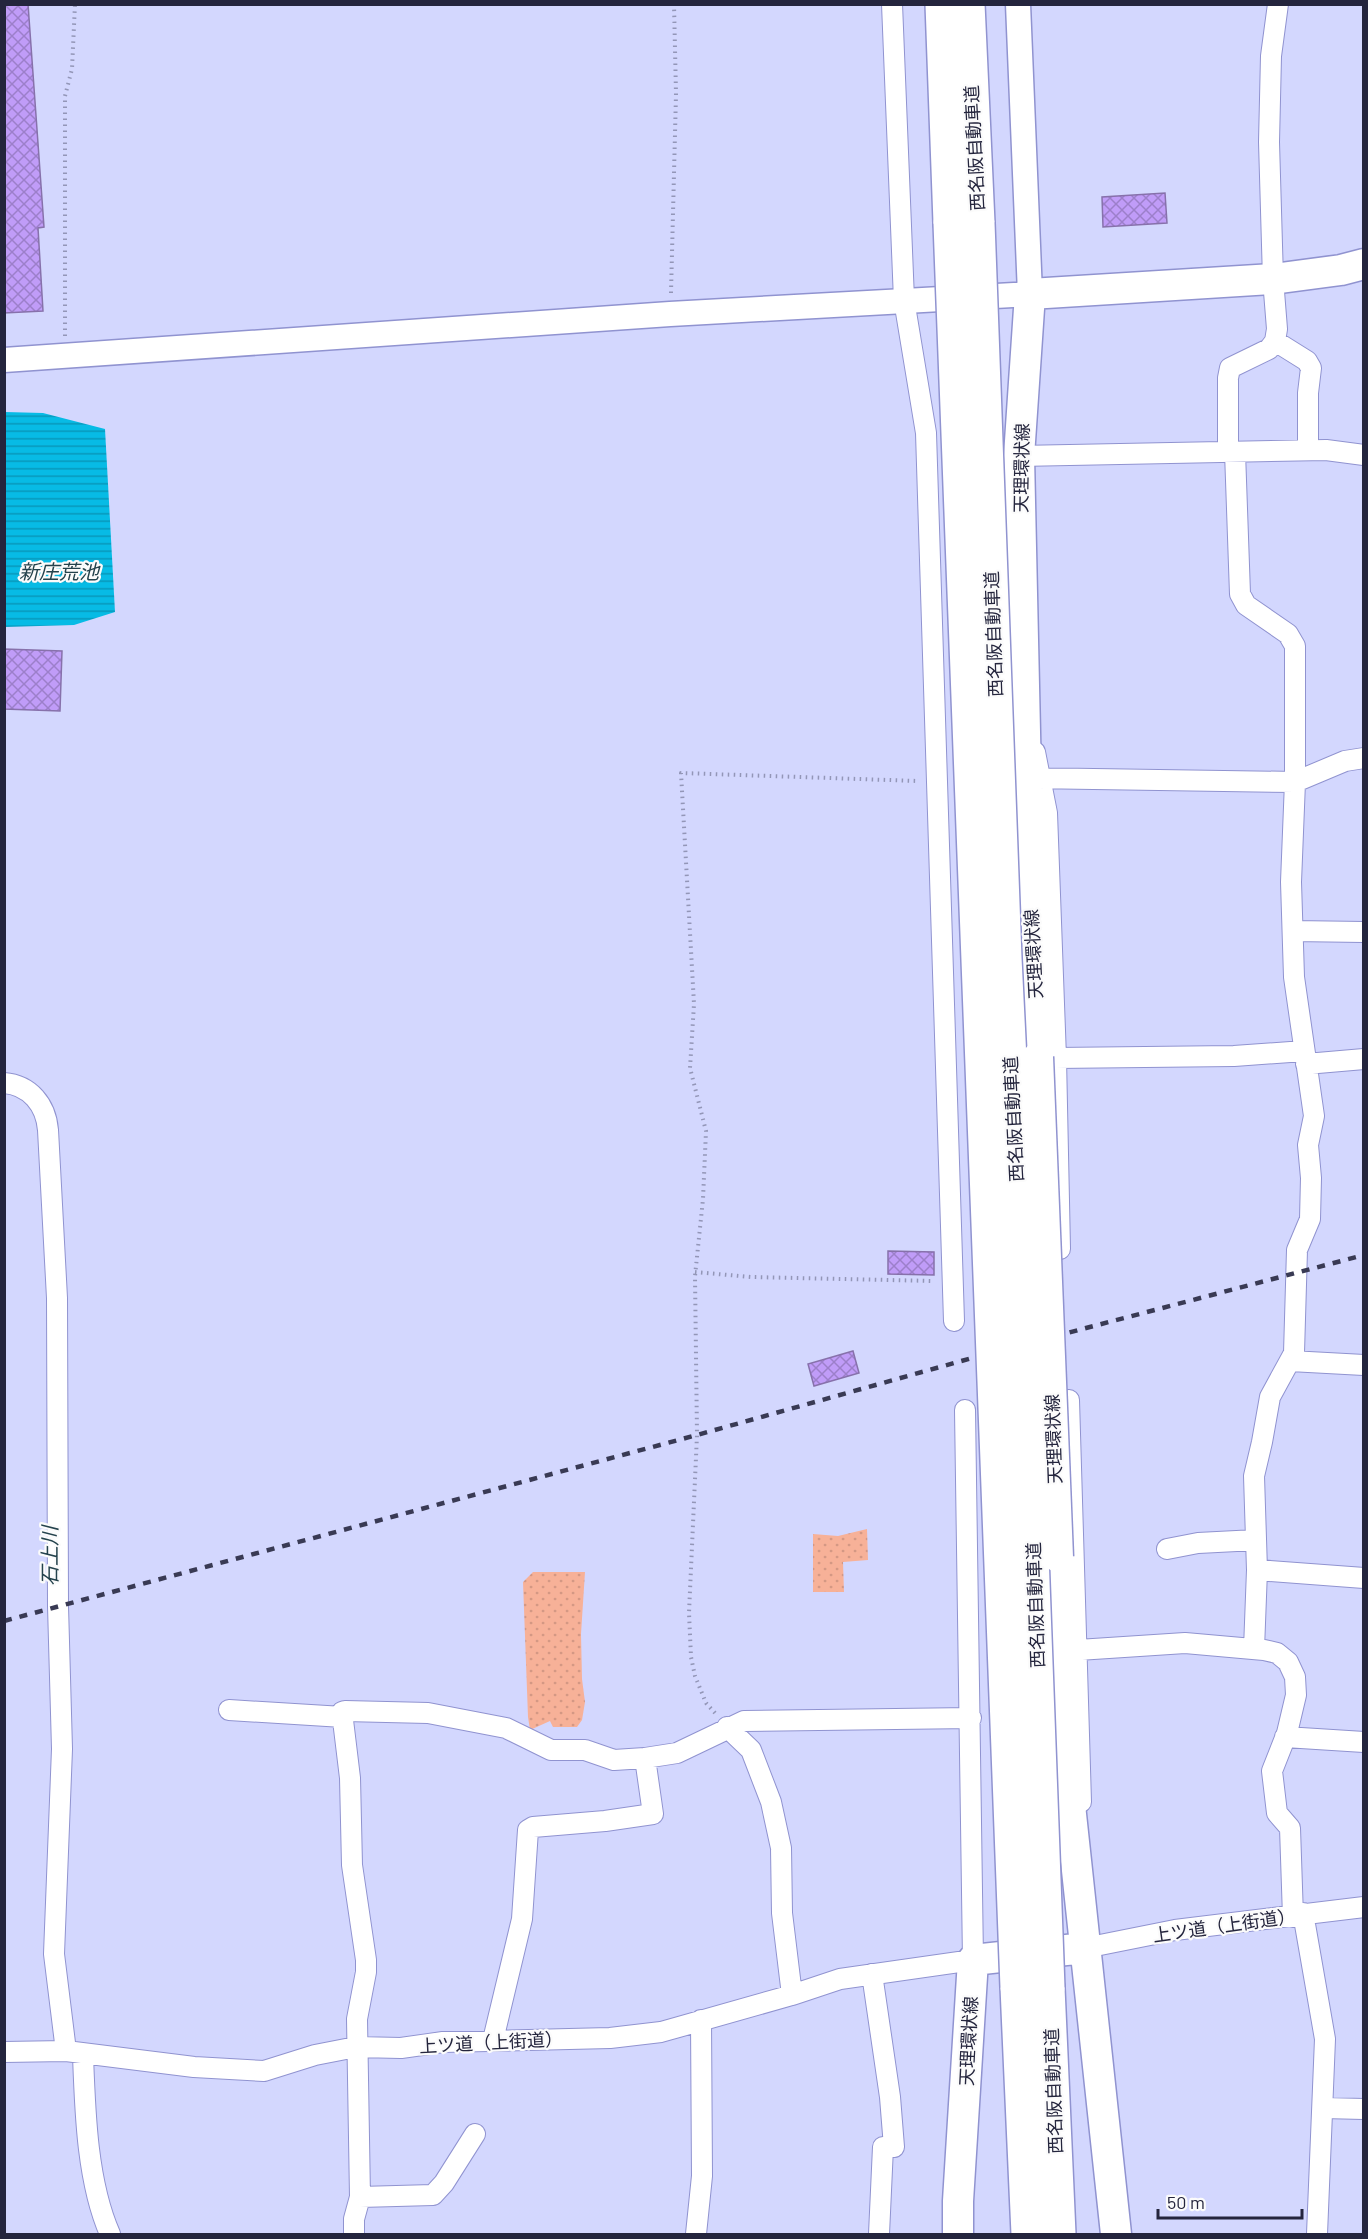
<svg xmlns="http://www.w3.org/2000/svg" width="1368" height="2239" font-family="Barlow,'Noto Sans JP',sans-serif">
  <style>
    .park { fill: url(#park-dots) }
    .water { fill: url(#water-rules) }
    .building { fill: url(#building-cross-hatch); stroke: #8771ab; stroke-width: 1.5 }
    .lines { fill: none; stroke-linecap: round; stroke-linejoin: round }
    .minor-casing { stroke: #9093d0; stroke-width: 22 }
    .tertiary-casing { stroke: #9093d0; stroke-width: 27 }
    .primary-casing { stroke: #9093d0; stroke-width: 33 }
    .motorway-casing { stroke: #9093d0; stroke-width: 36 }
    .path { stroke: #9396b7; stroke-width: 4; stroke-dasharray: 1.5 4.5; stroke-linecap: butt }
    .minor { stroke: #fff; stroke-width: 20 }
    .tertiary { stroke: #fff; stroke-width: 24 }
    .primary { stroke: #fff; stroke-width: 30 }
    .motorway { stroke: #fff; stroke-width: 33 }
    .rail { stroke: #393a54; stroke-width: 4.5; stroke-dasharray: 8 8; stroke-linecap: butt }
    .primary-bridge-casing { stroke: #9093d0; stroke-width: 33; stroke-linecap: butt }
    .motorway-bridge-casing { stroke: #9093d0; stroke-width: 36; stroke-linecap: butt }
    .primary-bridge { stroke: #fff; stroke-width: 30 }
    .motorway-bridge { stroke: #fff; stroke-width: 33 }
    .labels { text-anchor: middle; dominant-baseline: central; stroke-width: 4.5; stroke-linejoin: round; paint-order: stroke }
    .street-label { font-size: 18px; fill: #24253d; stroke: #fbfbfb }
    .water-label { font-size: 20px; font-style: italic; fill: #24424c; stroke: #fbfbfb }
  </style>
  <defs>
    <pattern id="park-dots" width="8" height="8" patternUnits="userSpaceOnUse" patternTransform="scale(1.5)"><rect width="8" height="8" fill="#f7b198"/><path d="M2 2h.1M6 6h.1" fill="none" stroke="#d49884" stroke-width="1.8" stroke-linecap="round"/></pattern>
    <pattern id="water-rules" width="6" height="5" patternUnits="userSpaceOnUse" patternTransform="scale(1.5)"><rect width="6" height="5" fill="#07bbe5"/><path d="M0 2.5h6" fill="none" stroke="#0898bb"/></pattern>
    <pattern id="building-cross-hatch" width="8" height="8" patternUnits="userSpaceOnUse" patternTransform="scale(1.5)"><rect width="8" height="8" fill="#c09cf8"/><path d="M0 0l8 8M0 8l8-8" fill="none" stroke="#9c7fca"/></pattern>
  </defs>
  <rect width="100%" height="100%" fill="#d3d7fe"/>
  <!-- park -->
  <path class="park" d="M 867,1529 L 868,1560 L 843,1562 L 844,1592 L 813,1592 L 813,1534 L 838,1536 Z
    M 533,1572 L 585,1572 L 581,1634 L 582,1679 L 585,1702 L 582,1720 L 577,1727 L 553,1727 L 550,1721 L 530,1730 L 528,1717 L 523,1582 Z"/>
  <!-- water -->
  <path class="water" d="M 5,412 L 43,413 L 105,429 L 115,612 L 74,625 L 5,627 Z"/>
  <!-- building -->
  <path class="building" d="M 4,4 L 28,4 L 44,227 L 38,228 L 43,311 L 4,313 Z
    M 1165,193 L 1167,223 L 1103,227 L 1102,197 Z
    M 4,649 L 62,651 L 60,711 L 4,709 Z
    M 888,1251 L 934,1252 L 934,1275 L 888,1274 Z
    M 853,1351 L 859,1373 L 814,1386 L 808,1364 Z"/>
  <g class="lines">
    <!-- minor casing -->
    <g class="minor-casing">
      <path id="minor" d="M 892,4 L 904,300 L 926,433 L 954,1321
        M 1275,341 L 1307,361 L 1311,368 L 1308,393 L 1308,450
        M 1228,452 L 1228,378 L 1230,368 L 1269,349 L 1275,341 L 1277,329 L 1273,279 L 1269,142 L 1271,56 L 1278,4
        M 1235,452 L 1240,594 L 1246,605 L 1288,634 L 1295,646 L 1295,782 L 1291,882 L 1294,977 L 1314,1116 L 1308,1145 L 1311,1178 L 1310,1219 L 1297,1250 L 1294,1353 L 1270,1397 L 1262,1442 L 1254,1476 L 1257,1570 L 1254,1649
        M 1019,456 L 1326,450 L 1364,455
        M 1035,752 L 1047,813 L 1056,1058 L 1060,1249
        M 1029,778 L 1295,782 L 1345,761 L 1364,758
        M 1293,931 L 1364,932
        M 1056,1058 L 1234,1056 L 1304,1051
        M 1306,1064 L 1364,1059
        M 4,1083 C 30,1085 46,1105 48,1130 L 57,1298 L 58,1606 L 62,1749 L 54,1954 L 66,2051
        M 1290,1361 L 1364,1365
        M 1069,1400 L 1081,1802
        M 1167,1549 L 1198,1543 L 1256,1540
        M 1257,1570 L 1364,1578
        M 1078,1650 L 1185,1643 L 1264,1650 L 1277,1653 L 1288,1662 L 1295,1677 L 1296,1695 L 1287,1733 L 1272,1771 L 1277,1813 L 1290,1828 L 1293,1917
        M 229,1710 L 343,1717
        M 727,1727 L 751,1750 L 771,1802 L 781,1848 L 782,1913 L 792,1995
        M 1285,1737 L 1364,1742
        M 1303,1913 L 1325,2039 L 1317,2234
        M 1085,1948 L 1175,1930 L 1364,1907
        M 872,1974 L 890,2097 L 894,2147 L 883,2147 L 879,2234
        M 493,2040 L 522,1919 L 528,1830 L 533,1827 L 605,1821 L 653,1814 L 645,1758 L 677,1753 L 744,1721 L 971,1718
        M 4,2052 L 66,2051 L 194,2067 L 264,2071 L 315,2055 L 356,2047 L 401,2048 L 443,2042 L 610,2038 L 661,2032 L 792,1995 L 840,1979 L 973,1960 L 965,1410
        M 83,2055 C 85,2111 87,2182 110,2234
        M 1323,2108 L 1364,2109
        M 360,2197 L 433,2195 L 444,2183 L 475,2134
        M 354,2234 L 354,2219 L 360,2197 L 357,2019 L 366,1972 L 366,1960 L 352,1865 L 350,1778 L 342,1712 L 345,1711 L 428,1713 L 506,1728 L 551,1750 L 585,1750 L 614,1760 L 645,1758
        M 696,2234 L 702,2176 L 701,2020"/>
    </g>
    <!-- tertiary casing -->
    <g class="tertiary-casing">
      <path id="tertiary" d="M 4,360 L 670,314 L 1030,294 L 1018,4"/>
    </g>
    <!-- primary casing -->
    <g class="primary-casing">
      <path id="primary" d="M 1038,1057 L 1026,778 L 1019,456 L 1030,294 L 1273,279 L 1341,270 L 1364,264
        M 1058,1557 L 1067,1777 L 1116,2234
        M 958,2234 L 958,2201 L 973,1960 L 1085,1948"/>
    </g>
    <!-- motorway casing -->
    <g class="motorway-casing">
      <path id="motorway" d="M 942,4 L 950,223
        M 968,4 L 978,223
        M 1017,1987 L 1028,2234
        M 1048,1988 L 1059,2234"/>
    </g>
    <!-- path -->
    <path class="path" d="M 671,293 L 676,94 L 674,4
      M 65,336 L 65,96 L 72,69 L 75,4
      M 695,1272 L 751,1277 L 934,1281
      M 715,1713 L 706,1703 L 695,1676 L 691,1657 L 689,1613 L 697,1435 L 695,1276 L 703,1199 L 706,1131 L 690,1068 L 694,1004 L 681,773 L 918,781"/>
    <!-- minor -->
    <use href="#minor" class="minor"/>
    <!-- tertiary -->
    <use href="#tertiary" class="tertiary"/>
    <!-- primary -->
    <use href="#primary" class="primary"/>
    <!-- motorway -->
    <use href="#motorway" class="motorway"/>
    <!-- rail -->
    <path class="rail" d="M 4,1621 L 697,1435 L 972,1358 L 1364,1255"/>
    <!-- primary-bridge casing -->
    <g class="primary-bridge-casing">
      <path id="primary-bridge" d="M 1038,1057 L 1058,1557"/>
    </g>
    <!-- motorway-bridge casing -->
    <g class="motorway-bridge-casing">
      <path id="motorway-bridge" d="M 950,223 L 1017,1987
        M 978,223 L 1005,958 L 1025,1365 L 1048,1988"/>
    </g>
    <!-- primary-bridge -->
    <use href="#primary-bridge" class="primary-bridge"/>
    <!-- motorway-bridge -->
    <use href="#motorway-bridge" class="motorway-bridge"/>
  </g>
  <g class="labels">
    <!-- street labels -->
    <g class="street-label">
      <text transform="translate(974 148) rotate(-93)">西名阪自動車道</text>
      <text transform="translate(1021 468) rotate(-89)">天理環状線</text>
      <text transform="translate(993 634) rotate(-92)">西名阪自動車道</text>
      <text transform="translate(1033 954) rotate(-93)">天理環状線</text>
      <text transform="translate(1013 1119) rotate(-93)">西名阪自動車道</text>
      <text transform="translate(1053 1439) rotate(-92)">天理環状線</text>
      <text transform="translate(1035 1605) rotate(-92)">西名阪自動車道</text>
      <text transform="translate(1224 1925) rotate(-8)">上ツ道（上街道）</text>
      <text transform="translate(968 2041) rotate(-87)">天理環状線</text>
      <text transform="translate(491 2042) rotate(-3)">上ツ道（上街道）</text>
      <text transform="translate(1053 2091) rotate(-92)">西名阪自動車道</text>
    </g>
    <!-- water labels -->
    <g class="water-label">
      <text x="59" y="571">新庄荒池</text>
      <text transform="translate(49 1556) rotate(-90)">石上川</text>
    </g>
  </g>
  <!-- border -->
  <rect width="1368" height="2239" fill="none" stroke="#24253d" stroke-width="12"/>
  <!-- scale -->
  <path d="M1158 2209v9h144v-9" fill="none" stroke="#24253d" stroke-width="3"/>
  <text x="1167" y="2209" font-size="18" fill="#24253d" stroke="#fbfbfb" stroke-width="4.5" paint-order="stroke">50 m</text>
</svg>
